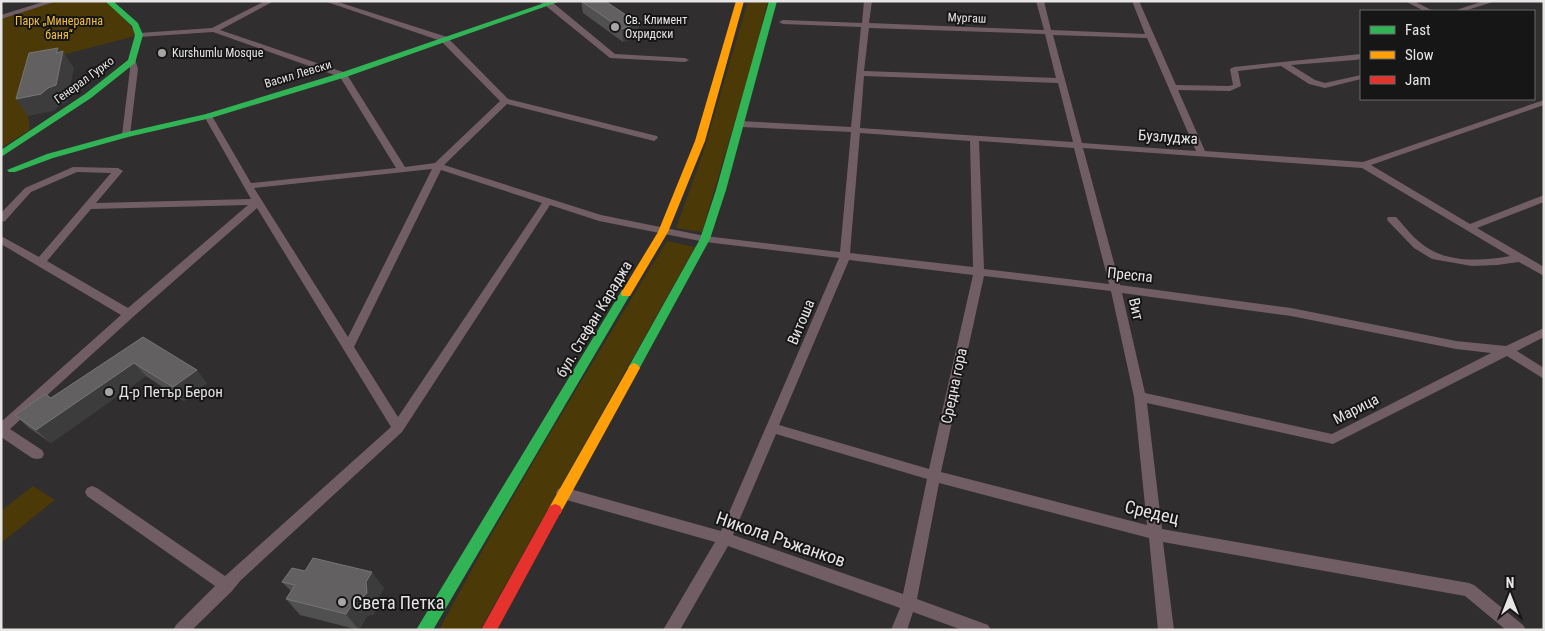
<svg xmlns="http://www.w3.org/2000/svg" width="1545" height="631" font-family="'Roboto Condensed',sans-serif">
  <style>
    .green { fill: #4b3a07 }
    .lines { fill: none; stroke-linecap: round; stroke-linejoin: round }
    .street { fill: #715e65; fill-rule: evenodd }
    .fast { fill: #30b455; fill-rule: evenodd }
    .slow { fill: #ff9f0a; fill-rule: evenodd }
    .jam { fill: #e5322d; fill-rule: evenodd }
    .wall { fill: #515050 }
    .shaded-wall { fill: #3d3c3c }
    .building { fill: #626060; stroke: #777575 }
    .poi-dot { fill: #a8a5a5; stroke: #171616; stroke-width: 2 }
    .labels { text-anchor: middle; dominant-baseline: central; stroke-width: 4; stroke-linejoin: round; paint-order: stroke }
    .far-street-label { font-size: 12px; fill: #e8e5e5; stroke: #171616 }
    .far-poi-label { font-size: 12px; fill: #e8e5e5; stroke: #171616; text-anchor: start }
    .far-park-label { font-size: 12px; fill: #f1c13b; stroke: #171616 }
    .street-label { font-size: 15px; fill: #e8e5e5; stroke: #171616 }
    .poi-label { font-size: 15px; fill: #e8e5e5; stroke: #171616; text-anchor: start }
    .near-street-label { font-size: 18px; fill: #e8e5e5; stroke: #171616 }
    .near-poi-label { font-size: 18px; fill: #e8e5e5; stroke: #171616; text-anchor: start }
  </style>
  <rect width="100%" height="100%" fill="#302e2e"/>
  <!-- green -->
  <path class="green" d="M 56,1 L 108,1 L 139,35 L 35,62 L 28,116 L 30,130 L 1,148 L 1,17 Z
    M 748,1 L 768,1 L 751,67 L 702,232 L 676,228 L 703,153 Z
    M 667,241 L 695,247 L 480,630 L 439,630 C 510,497 588,369 667,241 Z
    M 33,486 L 55,500 L 1,543 L 1,511 Z"/>
  <g class="lines">
    <!-- street -->
    <path class="street" d="M 46,1 L 57,1 L 1,19 L 1,15 Z
      M 265,1 L 274,1 L 220,30 L 346,73 L 405,167 L 435,163 L 500,101 L 441,41 L 324,1 L 335,1 L 447,37 L 508,99 L 657,136 L 658,138 L 654,141 L 507,104 L 444,165 L 601,215 L 705,236 L 840,252 L 851,132 L 740,127 L 736,124 L 740,121 L 851,127 L 861,27 L 783,24 L 779,22 L 783,20 L 862,23 L 864,1 L 872,1 L 869,23 L 1044,30 L 1036,1 L 1044,1 L 1051,30 L 1145,34 L 1132,1 L 1139,1 L 1176,85 L 1229,86 L 1233,85 L 1230,69 L 1234,67 L 1361,54 L 1361,59 L 1355,60 L 1291,65 L 1315,80 L 1325,83 L 1361,75 L 1361,79 L 1325,88 L 1309,84 L 1281,66 L 1238,71 L 1241,86 L 1230,91 L 1178,90 L 1205,151 L 1363,162 L 1544,100 L 1544,105 L 1371,165 L 1470,224 L 1544,195 L 1544,202 L 1477,228 L 1544,267 L 1544,276 L 1519,262 L 1497,265 L 1472,266 L 1432,259 L 1414,248 L 1388,221 L 1387,219 L 1388,217 L 1396,217 C 1405,227 1414,239 1426,247 C 1449,263 1484,261 1510,256 L 1362,168 L 1083,148 L 1120,285 L 1291,308 L 1456,341 L 1506,346 L 1544,328 L 1544,337 L 1517,351 L 1544,368 L 1544,379 L 1507,356 L 1333,444 L 1147,403 L 1162,529 L 1469,583 L 1474,585 L 1523,625 L 1526,630 L 1506,630 L 1465,596 L 1163,542 L 1174,630 L 1158,630 L 1149,538 L 939,483 L 917,599 L 988,625 L 991,630 L 962,630 L 913,612 L 907,630 L 891,630 L 900,608 L 728,546 L 680,630 L 663,630 L 715,542 L 563,499 L 558,497 L 556,493 L 558,489 L 563,487 L 721,531 L 839,258 L 705,242 L 599,221 L 550,205 L 402,432 L 240,581 L 232,591 L 192,630 L 173,630 L 176,625 L 215,586 L 87,496 L 85,492 L 87,488 L 92,486 L 97,488 L 225,576 L 391,427 L 257,208 L 133,317 L 10,429 L 42,450 L 44,454 L 42,458 L 37,459 L 32,458 L 1,437 L 1,422 L 121,315 L 1,244 L 1,236 L 39,257 L 111,173 L 77,172 L 31,192 L 5,221 L 1,222 L 1,213 L 25,188 L 73,167 L 118,168 L 123,171 L 96,203 L 251,199 L 204,116 L 208,113 L 212,116 L 251,183 L 396,168 L 340,77 L 213,32 L 139,37 L 135,35 L 139,33 L 212,28 ZM 869,28 L 1045,34 L 1056,78 L 864,71 ZM 1053,35 L 1147,38 L 1196,151 L 1082,143 ZM 864,76 L 1058,83 L 1073,142 L 860,128 ZM 860,133 L 970,141 L 973,267 L 850,253 ZM 979,141 L 1074,148 L 1109,284 L 984,269 ZM 432,169 L 348,337 L 254,188 ZM 441,170 L 542,203 L 398,417 L 354,347 ZM 248,205 L 128,308 L 47,261 L 91,209 ZM 849,260 L 973,275 L 929,469 L 779,425 ZM 984,276 L 1111,291 L 1134,397 L 1147,525 L 941,472 ZM 1122,293 L 1291,316 L 1456,349 L 1491,353 L 1332,434 L 1145,393 ZM 776,434 L 927,479 L 903,594 L 733,535 Z
      M 537,1 L 552,2 L 615,54 L 685,58 L 689,60 L 685,62 L 610,58 L 546,6 Z
      M 1405,1 L 1414,1 L 1433,11 L 1424,11 Z
      M 1484,1 L 1496,1 L 1464,11 L 1453,11 Z
      M 129,59 L 135,59 L 138,69 L 130,135 L 126,138 L 122,135 L 130,69 Z"/>
    <!-- fast -->
    <path class="fast" d="M 105,1 L 113,1 L 138,23 L 143,35 L 135,63 L 91,98 L 1,157 L 1,150 L 85,94 L 128,60 L 135,35 L 132,26 Z
      M 550,1 L 561,1 L 346,77 L 211,118 L 128,137 L 53,158 L 15,172 L 9,172 L 7,170 L 47,154 L 123,133 L 206,114 L 340,73 Z
      M 769,1 L 777,1 L 726,190 L 710,239 L 638,371 L 630,371 L 628,368 L 700,239 L 716,190 Z
      M 626,289 L 631,293 L 433,630 L 416,630 L 622,290 Z"/>
    <!-- slow -->
    <path class="slow" d="M 736,1 L 744,1 L 705,141 L 668,232 L 630,296 L 622,296 L 621,293 L 658,232 L 695,141 Z
      M 634,363 L 638,365 L 640,368 L 560,514 L 555,516 L 550,514 L 548,510 L 550,506 L 630,365 Z"/>
    <!-- jam -->
    <path class="jam" d="M 555,504 L 560,506 L 562,510 L 497,630 L 481,630 L 550,506 Z"/>
  </g>
  <!-- wall -->
  <path class="wall" d="M 581,1 L 605,1 L 638,23 L 639,36 L 623,42 L 583,13 Z
    M 143,337 L 207,383 L 184,401 L 146,376 L 51,443 L 29,428 L 15,415 L 51,398 Z
    M 305,571 L 384,588 L 378,598 L 378,608 L 374,614 L 367,616 L 359,630 L 300,615 L 286,599 L 291,591 L 282,582 Z"/>
  <!-- shaded-wall -->
  <path class="shaded-wall" d="M 638,23 L 639,36 L 623,42 L 622,29 Z
    M 58,48 L 63,55 L 63,51 L 74,68 L 67,102 L 60,105 L 54,111 L 28,116 L 16,99 L 48,88 Z
    M 134,363 L 146,376 L 51,443 L 36,430 Z
    M 197,370 L 207,383 L 184,401 L 173,387 Z
    M 372,572 L 384,588 L 378,598 L 378,608 L 374,614 L 367,616 L 359,630 L 346,614 Z"/>
  <!-- building -->
  <path class="building" d="M 581,1 L 605,1 L 638,23 L 622,29 Z
    M 58,48 L 56,53 L 63,51 L 56,85 L 48,88 L 41,94 L 16,99 L 29,53 Z
    M 143,337 L 197,370 L 173,387 L 134,363 L 36,430 L 15,415 L 45,394 L 51,398 Z
    M 313,558 L 372,572 L 366,582 L 367,593 L 362,598 L 355,600 L 346,614 L 286,599 L 295,585 L 282,582 L 292,568 L 305,571 Z"/>
  <!-- markers -->
  <g class="poi-dot">
    <circle cx="615" cy="27" r="5"/>
    <circle cx="162" cy="53" r="5"/>
    <circle cx="109" cy="392" r="5"/>
    <circle cx="342" cy="602" r="5"/>
  </g>
  <g class="labels">
    <!-- far-street labels -->
    <g class="far-street-label">
      <text transform="translate(967 18) rotate(2)">Мургаш</text>
      <text transform="translate(298 74) rotate(-17)">Васил Левски</text>
      <text transform="translate(84 80) rotate(-36)">Генерал Гурко</text>
    </g>
    <!-- far-poi labels -->
    <g class="far-poi-label">
      <text x="625" y="20">Св. Климент<tspan x="625" dy="14">Охридски</tspan></text>
      <text x="172" y="53">Kurshumlu Mosque</text>
    </g>
    <!-- far-park labels -->
    <g class="far-park-label">
      <text x="59" y="21">Парк „Минерална<tspan x="59" dy="14">баня“</tspan></text>
    </g>
    <!-- street labels -->
    <g class="street-label">
      <text transform="translate(1168 137) rotate(4)">Бузлуджа</text>
      <text transform="translate(1130 275) rotate(6)">Преспа</text>
      <text transform="translate(1136 309) rotate(77)">Вит</text>
      <text transform="translate(594 319) rotate(-59)">бул. Стефан Караджа</text>
      <text transform="translate(801 322) rotate(-67)">Витоша</text>
      <text transform="translate(954 386) rotate(-78)">Средна гора</text>
      <text transform="translate(1356 409) rotate(-27)">Марица</text>
    </g>
    <!-- poi labels -->
    <g class="poi-label">
      <text x="119" y="392">Д-р Петър Берон</text>
    </g>
    <!-- near-street labels -->
    <g class="near-street-label">
      <text transform="translate(1152 512) rotate(13)">Средец</text>
      <text transform="translate(781 539) rotate(19)">Никола Ръжанков</text>
    </g>
    <!-- near-poi labels -->
    <g class="near-poi-label">
      <text x="352" y="602">Света Петка</text>
    </g>
  </g>
  <!-- border -->
  <rect width="1545" height="631" fill="none" stroke="#e8e5e5" stroke-width="5"/>
  <!-- legend -->
  <rect x="1360" y="10" width="175" height="90" fill="#171616" stroke="#6b6969"/>
  <rect x="1370" y="26" width="25" height="8" fill="#30b455" stroke="#6b6969"/>
  <text x="1405" y="35" font-size="15" fill="#e8e5e5">Fast</text>
  <rect x="1370" y="51" width="25" height="8" fill="#ff9f0a" stroke="#6b6969"/>
  <text x="1405" y="60" font-size="15" fill="#e8e5e5">Slow</text>
  <rect x="1370" y="76" width="25" height="8" fill="#e5322d" stroke="#6b6969"/>
  <text x="1405" y="85" font-size="15" fill="#e8e5e5">Jam</text>
  <!-- north arrow -->
  <g transform="translate(1510 596)" stroke="#171616" stroke-width="4" paint-order="stroke">
  <path d="M0-4L9 19L0 12L-9 19Z" fill="#e8e5e5"/>
  <text y="-8" font-size="14" font-weight="bold" text-anchor="middle" fill="#e8e5e5">N</text>
  </g>
</svg>
